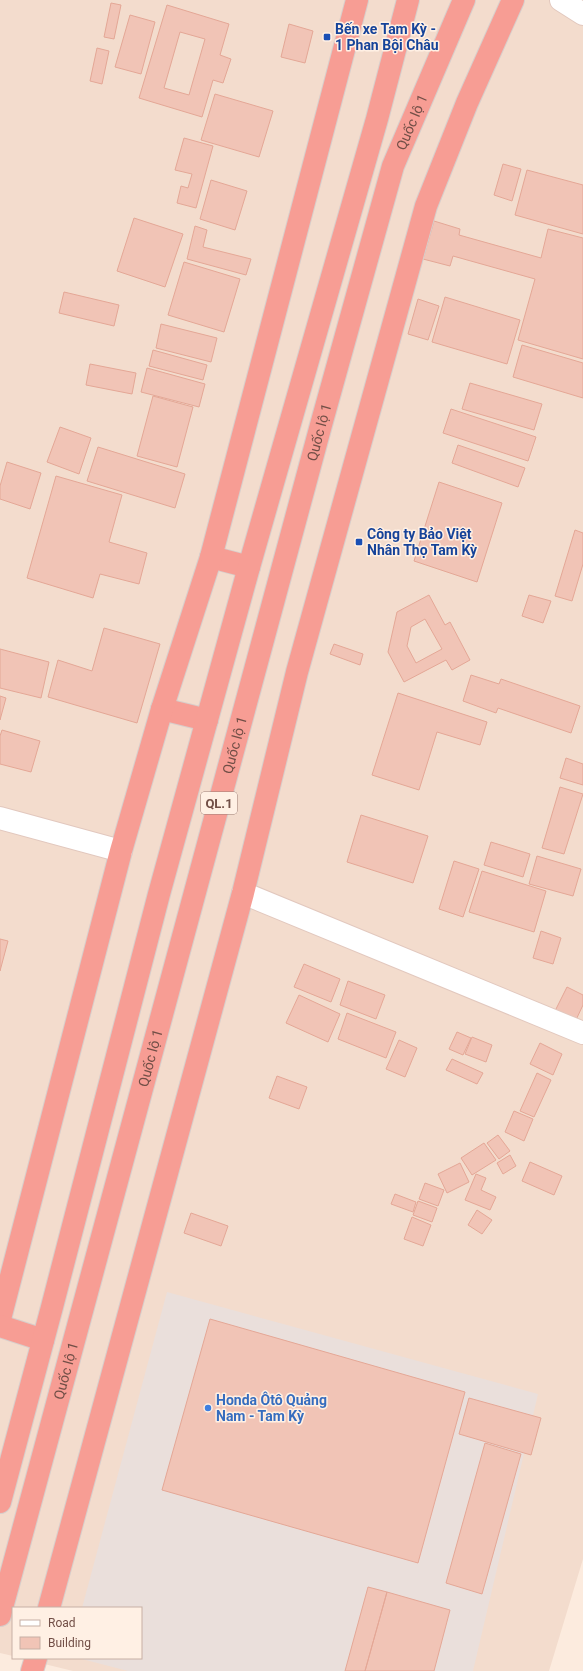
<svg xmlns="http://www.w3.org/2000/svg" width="583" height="1671" font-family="Roboto,sans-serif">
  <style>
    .residential { fill: #f3dccd }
    .industrial { fill: #eadfdb }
    .building { fill: #f1c4b6; stroke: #e4a796; fill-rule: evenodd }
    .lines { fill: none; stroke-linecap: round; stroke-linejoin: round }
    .minor-casing { stroke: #e2c8be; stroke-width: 24 }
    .highway-casing { stroke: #d8cecb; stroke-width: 24 }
    .minor { stroke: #fff; stroke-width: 22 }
    .highway { stroke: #f79d94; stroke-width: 22 }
    .transit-dot { fill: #1a4fb4; stroke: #fff0e4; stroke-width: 1.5 }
    .shop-dot { fill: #3f7fe0; stroke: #fff0e4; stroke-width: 1.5 }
    .labels { text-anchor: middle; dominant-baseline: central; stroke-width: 3; stroke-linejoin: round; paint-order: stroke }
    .shield { fill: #fff0e4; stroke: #9c7f76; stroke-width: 1 }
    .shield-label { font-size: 13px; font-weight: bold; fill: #724f47 }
    .transit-label { font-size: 14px; font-weight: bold; fill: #164399; stroke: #fff0e4; text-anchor: start }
    .street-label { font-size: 14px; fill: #724f47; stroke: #fff0e4 }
    .shop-label { font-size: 14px; font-weight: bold; fill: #366cbe; stroke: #fff0e4; text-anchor: start }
  </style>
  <rect width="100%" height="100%" fill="#fcebde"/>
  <!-- residential -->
  <path class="residential" d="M 0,0 L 583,0 L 583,1559 L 549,1671 L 73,1671 L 20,1658 L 141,1658 L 141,1608 L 13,1608 L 13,1656 L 0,1653 Z"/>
  <!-- industrial -->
  <path class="industrial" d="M 167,1292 L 538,1394 L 473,1671 L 128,1671 L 78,1658 L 141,1658 L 141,1608 L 82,1608 Z"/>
  <!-- building -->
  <path class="building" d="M 111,3 L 121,5 L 114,39 L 104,37 Z
    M 167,5 L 229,24 L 220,55 L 231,59 L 223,83 L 213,80 L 202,117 L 139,98 ZM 180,32 L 205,39 L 189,95 L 164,88 Z
    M 130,15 L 155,22 L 141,74 L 115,67 Z
    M 289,24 L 313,31 L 305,63 L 281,57 Z
    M 97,48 L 109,51 L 102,84 L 90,81 Z
    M 215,94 L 273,111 L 259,157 L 201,140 Z
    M 184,138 L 213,146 L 196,208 L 177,203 L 181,186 L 188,188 L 192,174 L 175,170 Z
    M 503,164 L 521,169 L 512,201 L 494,195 Z
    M 527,170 L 583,185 L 583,234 L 515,215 Z
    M 211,180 L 247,191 L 235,230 L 200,219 Z
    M 134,218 L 183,234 L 165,287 L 117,271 Z
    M 434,221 L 460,229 L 459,235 L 541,258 L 548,229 L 583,238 L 583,359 L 518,340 L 535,279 L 453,256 L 450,266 L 423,259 Z
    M 195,226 L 207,230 L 203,247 L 251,259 L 246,275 L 187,259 Z
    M 184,262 L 240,279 L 224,332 L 168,315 Z
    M 64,292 L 119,305 L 114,326 L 59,313 Z
    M 445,297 L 520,320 L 507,364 L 432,342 Z
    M 418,299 L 439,306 L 428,340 L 408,334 Z
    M 161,324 L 217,338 L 211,362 L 156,348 Z
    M 522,345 L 583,363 L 583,398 L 513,377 Z
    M 153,350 L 207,365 L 203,380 L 149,366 Z
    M 90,364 L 136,373 L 132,394 L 86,385 Z
    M 147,368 L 205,384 L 199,407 L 141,392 Z
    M 470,383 L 542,404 L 534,430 L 462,409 Z
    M 153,396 L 193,407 L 177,467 L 137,456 Z
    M 451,409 L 536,437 L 528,461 L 443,433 Z
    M 60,427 L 91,438 L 79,474 L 47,462 Z
    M 458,445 L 525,468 L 518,487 L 452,463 Z
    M 98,447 L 185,474 L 175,508 L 87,481 Z
    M 7,462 L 41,473 L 30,509 L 0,499 L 0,486 Z
    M 56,476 L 122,495 L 109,542 L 147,553 L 139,584 L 100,574 L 93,598 L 27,578 Z
    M 439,482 L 502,503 L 477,582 L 414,561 Z
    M 575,530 L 583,533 L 583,564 L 572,601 L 555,596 Z
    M 429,595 L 445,625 L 450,622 L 470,660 L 452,670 L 446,660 L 404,682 L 388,652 L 397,612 ZM 425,619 L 442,649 L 416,663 L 407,646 L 411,627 Z
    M 529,595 L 551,601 L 543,623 L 522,616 Z
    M 104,628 L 160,644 L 137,723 L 48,697 L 58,660 L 92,671 Z
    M 334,644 L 363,654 L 360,665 L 330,654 Z
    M 0,649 L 49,662 L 41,698 L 0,688 Z
    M 471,675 L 499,684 L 501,679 L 580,706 L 571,733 L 498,708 L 496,713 L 463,701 Z
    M 398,693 L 487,722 L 480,745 L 437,732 L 419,790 L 372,775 Z
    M 0,696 L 6,698 L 0,720 Z
    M 2,730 L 40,741 L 31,772 L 0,764 L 0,736 Z
    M 566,758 L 583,764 L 583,785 L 560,778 Z
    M 560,787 L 583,794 L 564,854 L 542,848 Z
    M 361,815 L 428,836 L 413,883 L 347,862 Z
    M 491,842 L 530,854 L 523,877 L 484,865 Z
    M 537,856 L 581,869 L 573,896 L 529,884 Z
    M 454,861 L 479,869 L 463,917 L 439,909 Z
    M 482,871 L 546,891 L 534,932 L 469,912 Z
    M 541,931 L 561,938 L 553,964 L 533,958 Z
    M 0,939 L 8,941 L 0,971 Z
    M 304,964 L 340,979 L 331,1002 L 294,987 Z
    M 348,981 L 385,995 L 376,1019 L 340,1005 Z
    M 567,987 L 583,995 L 583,1005 L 575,1022 L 555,1011 Z
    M 299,995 L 340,1014 L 328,1042 L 286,1023 Z
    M 347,1013 L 396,1032 L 386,1058 L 338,1039 Z
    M 457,1032 L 471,1038 L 463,1055 L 449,1049 Z
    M 472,1037 L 492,1045 L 486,1062 L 465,1054 Z
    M 399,1040 L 417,1048 L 405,1077 L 386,1069 Z
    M 540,1043 L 562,1054 L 553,1075 L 530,1064 Z
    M 452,1059 L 483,1073 L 477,1084 L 446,1070 Z
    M 537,1073 L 551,1080 L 534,1117 L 520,1111 Z
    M 277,1076 L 307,1087 L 299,1109 L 269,1098 Z
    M 514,1111 L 533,1119 L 524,1141 L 505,1132 Z
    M 498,1135 L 510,1151 L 499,1159 L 487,1143 Z
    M 484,1143 L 496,1160 L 472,1175 L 461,1158 Z
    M 510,1155 L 516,1166 L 503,1174 L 497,1163 Z
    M 530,1162 L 562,1176 L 554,1195 L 522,1181 Z
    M 460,1163 L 469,1182 L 447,1193 L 438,1174 Z
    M 476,1174 L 486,1178 L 481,1190 L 496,1197 L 490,1210 L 465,1200 Z
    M 425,1183 L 444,1190 L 438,1206 L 419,1199 Z
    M 395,1194 L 416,1202 L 413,1212 L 391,1204 Z
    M 418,1201 L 437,1208 L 432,1222 L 413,1215 Z
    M 477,1210 L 492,1220 L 482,1234 L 468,1225 Z
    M 191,1213 L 228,1226 L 221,1246 L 184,1233 Z
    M 412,1217 L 431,1225 L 423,1246 L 404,1239 Z
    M 210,1319 L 465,1392 L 418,1563 L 162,1490 Z
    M 469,1398 L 541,1418 L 531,1455 L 459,1434 Z
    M 485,1443 L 521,1454 L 482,1594 L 446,1583 Z
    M 368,1587 L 387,1592 L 365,1671 L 345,1671 Z
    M 387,1592 L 450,1610 L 434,1671 L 365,1671 Z"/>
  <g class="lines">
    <!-- minor casing -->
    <g class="minor-casing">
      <path id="minor" d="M 561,0 L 583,14
        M 0,818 L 121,851
        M 243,893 L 583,1033"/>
    </g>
    <!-- highway casing -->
    <g class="highway-casing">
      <g id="highway">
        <path d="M 211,557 L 249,567"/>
        <path d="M 162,709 L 207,720"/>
        <path d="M 0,1319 L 121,851 L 162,709 L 211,557 L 357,0"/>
        <path d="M 0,1326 L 43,1340"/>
        <path d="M 0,1502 L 52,1307 L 159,894 L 249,567 L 377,119 L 408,0"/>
        <path d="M 49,1608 L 243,893 L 297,672 L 426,206 L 467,103 L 513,0"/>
        <path id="s1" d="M 0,1615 L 321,425 L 393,166 L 464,0"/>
        <path d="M 32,1671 L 36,1658"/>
      </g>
    </g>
    <!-- minor -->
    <use href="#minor" class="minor"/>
    <!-- highway -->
    <use href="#highway" class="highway"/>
  </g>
  <!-- markers -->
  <g class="transit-dot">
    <rect x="323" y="33" width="8" height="8" rx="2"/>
    <rect x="355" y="538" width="8" height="8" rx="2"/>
  </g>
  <circle class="shop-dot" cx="208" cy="1408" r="4"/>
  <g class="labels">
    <!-- shield labels -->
    <rect class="shield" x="201" y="792" width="36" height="22" rx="3"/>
    <g class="shield-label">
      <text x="219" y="803">QL.1</text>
    </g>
    <!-- transit labels -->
    <g class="transit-label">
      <text x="335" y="29">Bến xe Tam Kỳ -<tspan x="335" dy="16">1 Phan Bội Châu</tspan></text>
      <text x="367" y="534">Công ty Bảo Việt<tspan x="367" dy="16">Nhân Thọ Tam Kỳ</tspan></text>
    </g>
    <!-- street labels -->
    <g class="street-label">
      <text stroke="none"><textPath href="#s1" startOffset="1549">Quốc lộ 1</textPath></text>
      <text stroke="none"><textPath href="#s1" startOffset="1225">Quốc lộ 1</textPath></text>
      <text stroke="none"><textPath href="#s1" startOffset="901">Quốc lộ 1</textPath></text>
      <text stroke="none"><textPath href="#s1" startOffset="577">Quốc lộ 1</textPath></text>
      <text stroke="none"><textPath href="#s1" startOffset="253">Quốc lộ 1</textPath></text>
    </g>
    <!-- shop labels -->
    <g class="shop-label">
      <text x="216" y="1400">Honda Ôtô Quảng<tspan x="216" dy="16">Nam - Tam Kỳ</tspan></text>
    </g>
  </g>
  <!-- legend -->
  <rect x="12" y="1607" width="130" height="52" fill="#fff0e4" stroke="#c7b0a5"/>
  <rect x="20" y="1620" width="20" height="6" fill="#ffffff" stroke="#c7b0a5"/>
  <text x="48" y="1627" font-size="12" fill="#724f47">Road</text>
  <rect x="20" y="1637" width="20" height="12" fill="#f1c4b6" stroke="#c7b0a5"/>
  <text x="48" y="1647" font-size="12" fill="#724f47">Building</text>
</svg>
